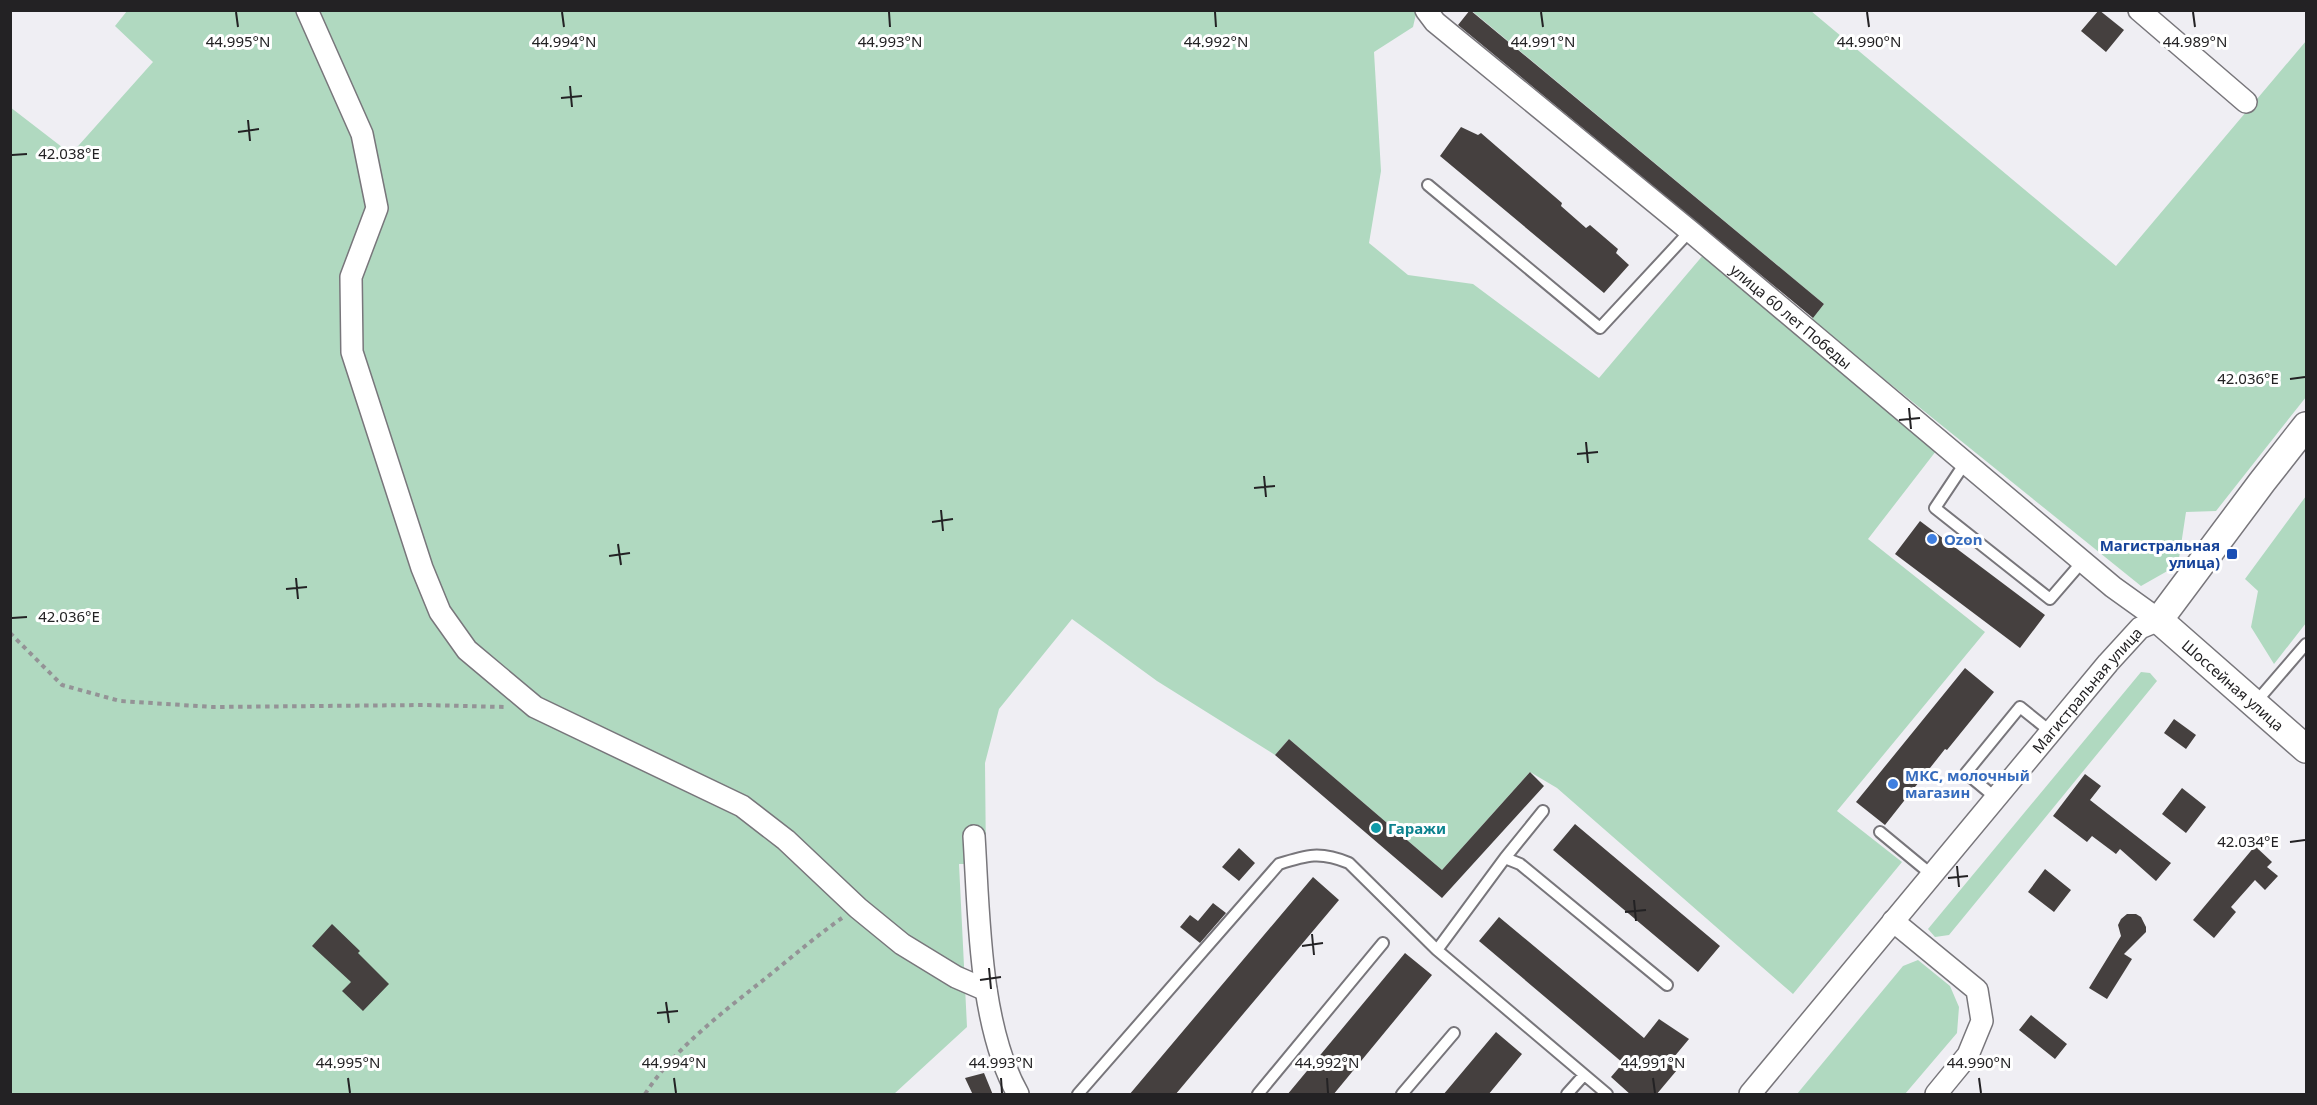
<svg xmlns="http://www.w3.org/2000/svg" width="2317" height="1105" font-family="'Noto Sans',sans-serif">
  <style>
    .green { fill: #b0d9c0 }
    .building { fill: #45403f }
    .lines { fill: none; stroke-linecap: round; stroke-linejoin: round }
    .service-casing { stroke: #78767b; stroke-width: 14 }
    .minor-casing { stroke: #78767b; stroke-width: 24 }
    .tertiary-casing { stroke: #78767b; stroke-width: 30 }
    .path { stroke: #949396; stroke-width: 4; stroke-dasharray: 4.5 4.5; stroke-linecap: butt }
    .service { stroke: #fff; stroke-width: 10 }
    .minor { stroke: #fff; stroke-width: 21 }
    .tertiary { stroke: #fff; stroke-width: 27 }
    .ticks { fill: none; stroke: #232224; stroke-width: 2 }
    .shop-dot { fill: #3f7fe0; stroke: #fff; stroke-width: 2 }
    .transit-dot { fill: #1a4fb4; stroke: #fff; stroke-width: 2 }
    .culture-dot { fill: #0f9aa8; stroke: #fff; stroke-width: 2 }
    .labels { text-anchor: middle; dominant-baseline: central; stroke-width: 6; stroke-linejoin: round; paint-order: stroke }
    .street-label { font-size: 15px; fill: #232224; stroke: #fff }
    .shop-label { font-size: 15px; font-weight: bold; fill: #366cbe; stroke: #fff; text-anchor: start }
    .transit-label { font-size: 15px; font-weight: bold; fill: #164399; stroke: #fff; text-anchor: end }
    .culture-label { font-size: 15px; font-weight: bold; fill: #0d838f; stroke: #fff; text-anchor: start }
    .ticks-label { font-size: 15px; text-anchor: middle; fill: #232224; stroke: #fff; stroke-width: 6; stroke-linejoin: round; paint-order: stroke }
  </style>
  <rect width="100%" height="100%" fill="#efeef3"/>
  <!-- green -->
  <path class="green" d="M 127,11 L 1425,11 L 1416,14 L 1413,27 L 1374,52 L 1381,171 L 1369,243 L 1408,275 L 1473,284 L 1599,378 L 1704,254 L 1936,451 L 1868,539 L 1985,632 L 1837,811 L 1902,862 L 1793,994 L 1557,788 L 1530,772 L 1442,870 L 1289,739 L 1275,755 L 1157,681 L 1072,619 L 999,709 L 985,763 L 986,864 L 959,864 L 967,1027 L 894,1094 L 11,1094 L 10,107 L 71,154 L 153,62 L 115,26 Z
    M 1472,11 L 1811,11 L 2116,266 L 2306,41 L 2306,397 L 2216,511 L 2186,512 L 2178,565 L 2141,586 L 1811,320 L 1824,304 Z
    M 2306,496 L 2306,623 L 2274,664 L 2251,627 L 2258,591 L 2245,579 Z
    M 2141,672 L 2150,673 L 2157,681 L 1949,935 L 1935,937 L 1928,929 Z
    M 1918,960 L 1950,986 L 1959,1007 L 1957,1033 L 1905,1094 L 1797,1094 L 1903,966 Z"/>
  <!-- building -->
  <path class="building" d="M 1470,10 L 1824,304 L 1813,318 L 1458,25 Z
    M 2099,10 L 2124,30 L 2106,52 L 2081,31 Z
    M 1461,127 L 1478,135 L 1481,133 L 1562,203 L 1561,206 L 1586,228 L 1590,225 L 1618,249 L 1616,253 L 1629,265 L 1604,293 L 1440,156 Z
    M 1920,521 L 2045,615 L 2020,648 L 1895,554 Z
    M 1965,668 L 1994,692 L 1947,750 L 1945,749 L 1885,825 L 1856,802 Z
    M 2174,719 L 2196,735 L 2186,749 L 2164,733 Z
    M 1289,739 L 1442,870 L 1530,772 L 1544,786 L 1442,898 L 1275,755 Z
    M 2085,774 L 2101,786 L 2090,800 L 2171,863 L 2156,881 L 2120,849 L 2116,854 L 2092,836 L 2087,842 L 2053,816 Z
    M 2182,788 L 2206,807 L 2186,833 L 2162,814 Z
    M 1575,824 L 1720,946 L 1698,972 L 1553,850 Z
    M 2255,846 L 2272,862 L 2267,867 L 2278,876 L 2265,890 L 2255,880 L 2231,907 L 2236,912 L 2214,938 L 2193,920 Z
    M 1239,848 L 1255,863 L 1239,881 L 1222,867 Z
    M 2045,869 L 2071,890 L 2054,912 L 2028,892 Z
    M 1313,877 L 1339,900 L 1175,1095 L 1129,1095 Z
    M 1213,903 L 1226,913 L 1200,943 L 1180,927 L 1190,915 L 1198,921 Z
    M 2127,914 L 2136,914 L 2141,917 L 2146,927 L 2146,932 L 2124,954 L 2132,959 L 2107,999 L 2089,988 L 2121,936 L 2118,925 L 2121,919 Z
    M 1499,917 L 1644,1038 L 1659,1019 L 1689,1039 L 1669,1063 L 1677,1070 L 1656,1095 L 1631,1095 L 1611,1077 L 1623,1063 L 1479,941 Z
    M 332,924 L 360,951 L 358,953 L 389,984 L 363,1011 L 342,991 L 351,982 L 312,946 Z
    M 1405,953 L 1432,975 L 1333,1095 L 1287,1095 Z
    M 2031,1015 L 2067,1044 L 2055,1059 L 2019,1030 Z
    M 1496,1032 L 1522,1054 L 1488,1095 L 1443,1095 Z
    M 984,1073 L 993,1095 L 973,1095 L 965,1078 Z"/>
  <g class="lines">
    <!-- service casing -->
    <g class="service-casing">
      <path id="service" d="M 1428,185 L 1600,328 L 1690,231
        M 1965,463 L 1935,508 L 2050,599 L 2082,562
        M 2256,702 L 2306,644
        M 1996,798 L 1966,773 L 2020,707 L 2051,732
        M 1880,832 L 1932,875
        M 1505,858 L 1543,811
        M 1078,1094 L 1279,864 C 1307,855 1320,851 1349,863 L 1437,950
        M 1258,1094 L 1383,943
        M 1402,1094 L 1454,1033
        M 1567,1094 L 1584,1075
        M 1607,1094 L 1437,950 L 1505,858 L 1520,864 L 1667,985"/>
    </g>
    <!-- minor casing -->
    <g class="minor-casing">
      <g id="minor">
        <path d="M 307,10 L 362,134 L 377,208 L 351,277 L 352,352 L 422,568 L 440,612 L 467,650 L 535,707 L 742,806 L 786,840 L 858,908 L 902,944 L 956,977 L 986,990"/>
        <path id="s1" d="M 1426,10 L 1435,22 L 1690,231 L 2113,587 L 2159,620"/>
        <path d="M 2139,10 L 2246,102"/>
        <path d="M 974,836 C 979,915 979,1025 1018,1094"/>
        <path d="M 1893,921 L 1977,990 L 1982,1021 L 1968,1055 L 1936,1094"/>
        <path id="s2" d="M 1750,1094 L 2108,663 L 2140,628 L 2159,620"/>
      </g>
    </g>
    <!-- tertiary casing -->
    <g class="tertiary-casing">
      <g id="tertiary">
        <path id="s3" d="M 2306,426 L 2262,482 L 2159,620 L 2306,749"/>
      </g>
    </g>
    <!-- path -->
    <path class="path" d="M 10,633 L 62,685 L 120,701 L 213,707 L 425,705 L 505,707
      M 645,1094 C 675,1048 723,1012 766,978 C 792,957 815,937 842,918"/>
    <!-- service -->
    <use href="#service" class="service"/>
    <!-- minor -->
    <use href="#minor" class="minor"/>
    <!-- tertiary -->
    <use href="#tertiary" class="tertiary"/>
  </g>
  <!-- ticks -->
  <path class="ticks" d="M 236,12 L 238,27M 562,12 L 564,27M 889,12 L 890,27M 1215,12 L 1216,27M 1541,12 L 1543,27M 1867,12 L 1869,27M 2193,12 L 2195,27M 570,86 L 572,107M 561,98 L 582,96M 248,120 L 250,141M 238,132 L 259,129M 12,155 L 27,154M 2290,379 L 2305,377M 1909,408 L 1911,429M 1899,420 L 1920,418M 1586,442 L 1588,463M 1577,454 L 1598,452M 1264,476 L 1266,497M 1254,488 L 1275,486M 941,510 L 943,531M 932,522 L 953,519M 618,544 L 621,565M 609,556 L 630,553M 296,578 L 298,599M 286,589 L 307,587M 12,618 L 27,617M 2290,842 L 2305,840M 1957,866 L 1959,887M 1948,878 L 1968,876M 1634,900 L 1636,921M 1625,912 L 1646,910M 1312,934 L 1314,955M 1302,946 L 1323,943M 989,968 L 991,989M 980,980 L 1001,977M 666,1002 L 669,1023M 657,1013 L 678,1011M 348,1078 L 350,1093M 674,1078 L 676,1093M 1001,1078 L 1002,1093M 1327,1078 L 1328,1093M 1653,1078 L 1655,1093M 1979,1078 L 1981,1093"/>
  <!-- markers -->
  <g class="shop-dot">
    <circle cx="1932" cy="539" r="6"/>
    <circle cx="1893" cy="784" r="6"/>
  </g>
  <rect class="transit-dot" x="2226" y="548" width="12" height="12" rx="3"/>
  <circle class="culture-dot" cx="1376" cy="828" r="6"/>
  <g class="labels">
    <!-- street labels -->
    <g class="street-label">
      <text stroke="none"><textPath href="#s1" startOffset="477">улица 60 лет Победы</textPath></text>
      <text stroke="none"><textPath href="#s3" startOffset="342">Шоссейная улица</textPath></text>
      <text stroke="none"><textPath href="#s2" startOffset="526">Магистральная улица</textPath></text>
    </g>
    <!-- shop labels -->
    <g class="shop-label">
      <text x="1944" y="539">Ozon</text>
      <text x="1905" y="775">МКС, молочный<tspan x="1905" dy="17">магазин</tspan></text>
    </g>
    <!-- transit labels -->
    <g class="transit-label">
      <text x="2220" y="545">Магистральная<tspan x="2220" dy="17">улица)</tspan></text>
    </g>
    <!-- culture labels -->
    <g class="culture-label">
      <text x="1388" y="828">Гаражи</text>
    </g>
  </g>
  <g class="ticks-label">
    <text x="238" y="47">44.995°N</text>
    <text x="564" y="47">44.994°N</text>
    <text x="890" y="47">44.993°N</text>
    <text x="1216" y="47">44.992°N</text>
    <text x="1543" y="47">44.991°N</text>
    <text x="1869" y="47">44.990°N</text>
    <text x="2195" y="47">44.989°N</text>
    <text x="69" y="159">42.038°E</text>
    <text x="2248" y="384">42.036°E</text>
    <text x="69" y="622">42.036°E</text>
    <text x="2248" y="847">42.034°E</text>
    <text x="348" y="1068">44.995°N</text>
    <text x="674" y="1068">44.994°N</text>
    <text x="1001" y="1068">44.993°N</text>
    <text x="1327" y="1068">44.992°N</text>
    <text x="1653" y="1068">44.991°N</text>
    <text x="1979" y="1068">44.990°N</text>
  </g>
  <!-- border -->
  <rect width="2317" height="1105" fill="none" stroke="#232224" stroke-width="24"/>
</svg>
